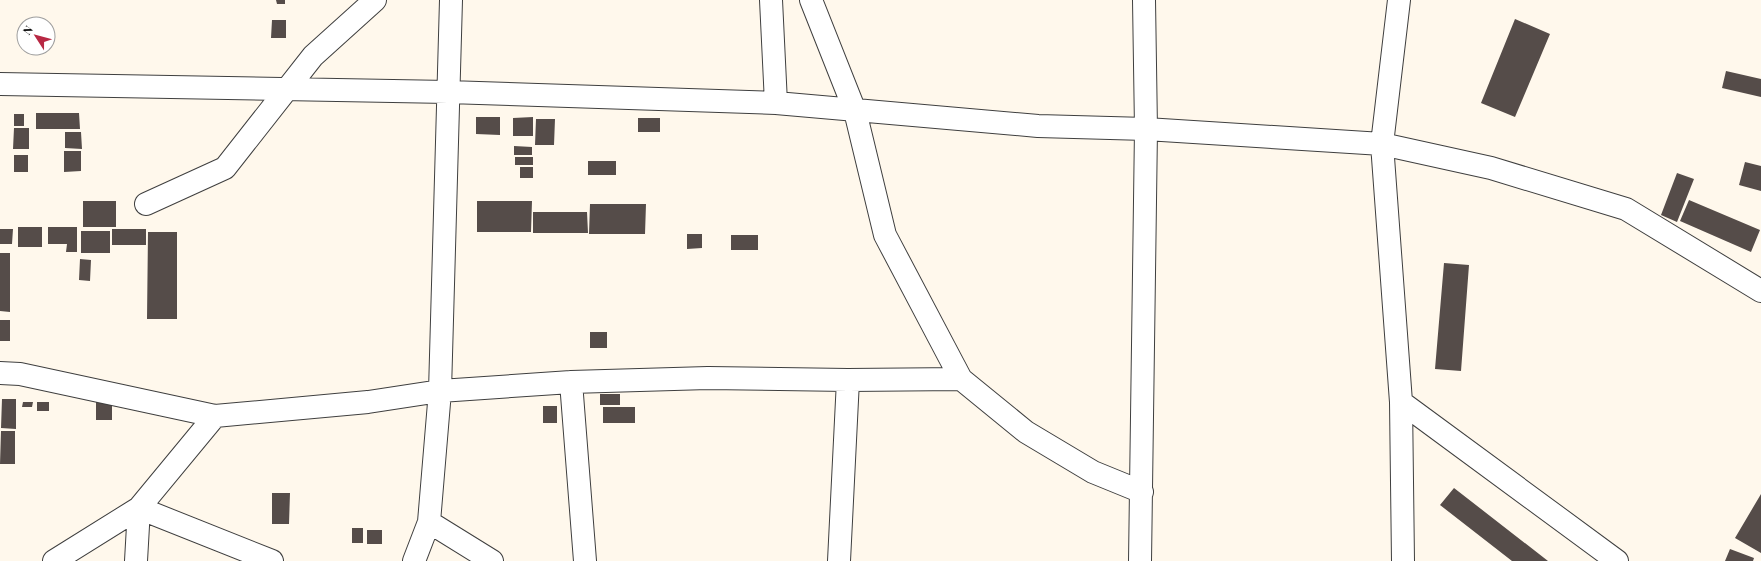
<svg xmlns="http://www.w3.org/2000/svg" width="1761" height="561" font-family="'Playfair Display',serif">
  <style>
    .building { fill: #554c49 }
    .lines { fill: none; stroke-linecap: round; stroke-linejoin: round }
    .minor-casing { stroke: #3f3f3f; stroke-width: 24 }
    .minor { stroke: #fff; stroke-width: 22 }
  </style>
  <rect width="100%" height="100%" fill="#fff8ec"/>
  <!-- building -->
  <path class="building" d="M 276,0 L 285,0 L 285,4 L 277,4 Z
    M 1515,19 L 1550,34 L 1515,117 L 1481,103 Z
    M 272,20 L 286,20 L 286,38 L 271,38 Z
    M 1726,71 L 1761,79 L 1761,97 L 1722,88 Z
    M 36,113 L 79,113 L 80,129 L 36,129 Z
    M 14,114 L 24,114 L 24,126 L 14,126 Z
    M 476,117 L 500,117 L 500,135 L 476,134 Z
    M 533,117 L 533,136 L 513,136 L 513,118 Z
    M 638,118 L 660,118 L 660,132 L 638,132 Z
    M 536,119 L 555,119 L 554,145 L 535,145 Z
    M 14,128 L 29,128 L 29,149 L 13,149 Z
    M 65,132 L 81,132 L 82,149 L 65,148 Z
    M 514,146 L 532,147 L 532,155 L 514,155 Z
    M 64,151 L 81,151 L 81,171 L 64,172 Z
    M 14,155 L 28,155 L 28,172 L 14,172 Z
    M 515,157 L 533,157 L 533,165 L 515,165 Z
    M 588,161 L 616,161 L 616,175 L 588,175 Z
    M 1745,162 L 1761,166 L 1761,191 L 1739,185 Z
    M 520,167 L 533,167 L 533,178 L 520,178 Z
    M 1677,173 L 1694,179 L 1677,222 L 1661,215 Z
    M 1689,200 L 1760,230 L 1751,252 L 1680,221 Z
    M 83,201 L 116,201 L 116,227 L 83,227 Z
    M 477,201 L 532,201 L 531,232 L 477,232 Z
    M 590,204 L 646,204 L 645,234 L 589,234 Z
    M 533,212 L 587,212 L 588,233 L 533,233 Z
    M 18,227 L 42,227 L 42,247 L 18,247 Z
    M 48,227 L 77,227 L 77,252 L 66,252 L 67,244 L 48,244 Z
    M 0,229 L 13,229 L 12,244 L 0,244 Z
    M 112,229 L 146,229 L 146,245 L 112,245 Z
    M 81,231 L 110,231 L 110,253 L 81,253 Z
    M 148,232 L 177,232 L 177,319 L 147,319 Z
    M 687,234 L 702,234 L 702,248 L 687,249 Z
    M 731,235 L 758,235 L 758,250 L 731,250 Z
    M 0,253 L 10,253 L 10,312 L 0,311 Z
    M 80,259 L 91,260 L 90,281 L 79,280 Z
    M 1444,263 L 1469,265 L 1461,371 L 1435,369 Z
    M 0,320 L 10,320 L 10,341 L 0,341 Z
    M 590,332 L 607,332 L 607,348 L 590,348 Z
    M 600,394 L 620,394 L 620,405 L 600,405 Z
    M 2,399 L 16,399 L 16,429 L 1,428 Z
    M 96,400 L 112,400 L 112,420 L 96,420 Z
    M 23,402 L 33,402 L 32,407 L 22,407 Z
    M 37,402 L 49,402 L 49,411 L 37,411 Z
    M 543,406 L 557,406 L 557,423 L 543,423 Z
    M 603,407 L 635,407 L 635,423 L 603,423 Z
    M 1,431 L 15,431 L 15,464 L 0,464 Z
    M 1454,488 L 1548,561 L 1512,561 L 1440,505 Z
    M 272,493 L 290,493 L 289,524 L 272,524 Z
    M 1761,494 L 1761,553 L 1735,538 Z
    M 352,528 L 363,528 L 363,543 L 352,543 Z
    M 367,530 L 382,530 L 382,544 L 367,544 Z
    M 1730,549 L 1754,558 L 1753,561 L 1725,561 Z"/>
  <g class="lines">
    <!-- minor casing -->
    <g class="minor-casing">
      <path id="minor" d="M 771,0 L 776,103
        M 811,0 L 855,111 L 885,235 L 961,379 L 1026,432 L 1093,472 L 1142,492
        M 1399,0 L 1382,144 L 1401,402 L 1403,561
        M 0,84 L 448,92 L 776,103 L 1038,126 L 1146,129 L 1382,144 L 1491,168 L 1626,209 L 1761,291
        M 146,204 L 225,168 L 313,56 L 375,0
        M 0,373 L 20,374 L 215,416 L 368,402 L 440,391 L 571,382 L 708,378 L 848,380 L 961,379
        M 571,382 L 585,561
        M 1401,402 L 1617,561
        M 429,522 L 492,561
        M 54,561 L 139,508 L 272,561
        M 136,561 L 139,508 L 215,416
        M 414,561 L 429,522 L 440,391 L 451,0
        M 839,561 L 848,380
        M 1140,561 L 1146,129 L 1144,0"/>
    </g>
    <!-- minor -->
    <use href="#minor" class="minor"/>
  </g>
  <!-- north arrow -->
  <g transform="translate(36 36) rotate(306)"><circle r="19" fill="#ffffff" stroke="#9e9e9e"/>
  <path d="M0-3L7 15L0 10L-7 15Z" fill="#b82843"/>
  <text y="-6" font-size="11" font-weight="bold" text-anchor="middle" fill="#0c0c0c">N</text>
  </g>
</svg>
